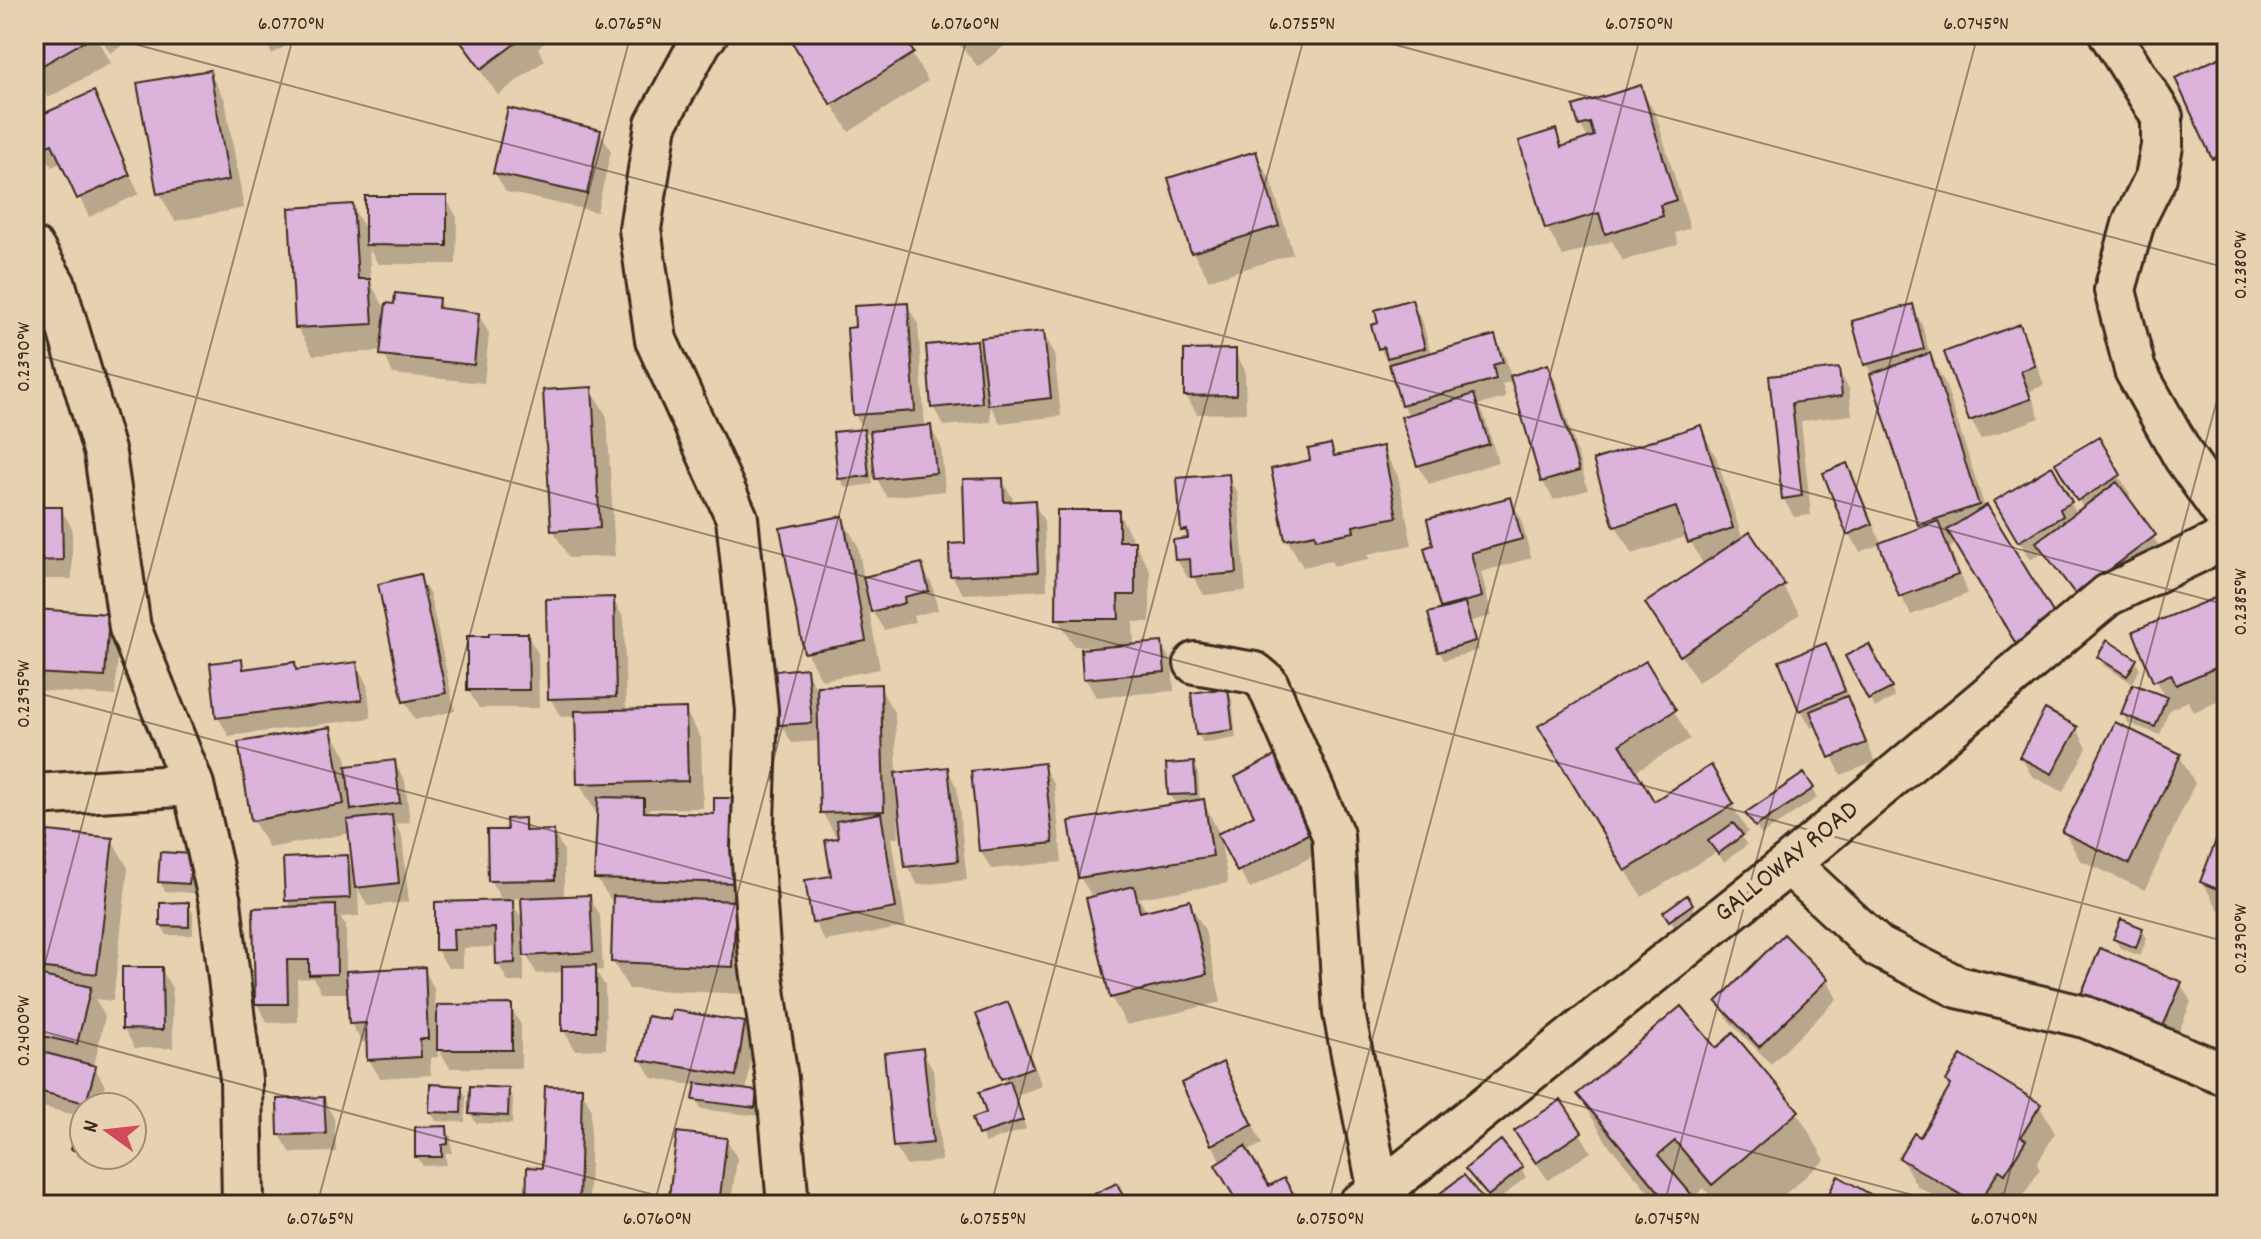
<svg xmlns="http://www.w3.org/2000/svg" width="2261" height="1239" font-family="Dekko,sans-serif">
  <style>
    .shadow { fill: #0003; fill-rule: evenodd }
    .building { fill: #dbb3db; stroke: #3b2a1e; stroke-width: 2 }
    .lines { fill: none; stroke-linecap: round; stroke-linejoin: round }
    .minor-casing { stroke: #3b2a1e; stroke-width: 46 }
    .minor { stroke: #e7d1b0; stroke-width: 40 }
    .ticks { fill: none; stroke: #3b2a1e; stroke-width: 2; stroke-opacity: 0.45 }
    .labels { text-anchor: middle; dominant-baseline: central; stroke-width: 8; stroke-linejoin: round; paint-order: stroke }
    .street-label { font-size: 28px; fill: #3b2a1e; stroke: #e7d1b0 }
    .neatline { fill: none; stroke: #3b2a1e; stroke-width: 3 }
    .ticks-label { font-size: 20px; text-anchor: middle; fill: #3b2a1e }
  </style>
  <rect width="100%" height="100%" fill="#e7d1b0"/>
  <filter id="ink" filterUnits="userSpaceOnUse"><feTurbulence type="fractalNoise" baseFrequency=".0125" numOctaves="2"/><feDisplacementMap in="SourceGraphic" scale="16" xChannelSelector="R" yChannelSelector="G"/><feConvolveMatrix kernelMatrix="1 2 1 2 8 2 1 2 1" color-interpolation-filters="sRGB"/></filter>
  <g filter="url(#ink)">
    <!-- shadow -->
    <path class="shadow" d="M 34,34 L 94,34 L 111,63 L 48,98 L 39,82 L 34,85 Z
      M 99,34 L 139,34 L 140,36 L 110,53 Z
      M 261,34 L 307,34 L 272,54 Z
      M 454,34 L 556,34 L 538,48 L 545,60 L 498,95 Z
      M 789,34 L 900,34 L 928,81 L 849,132 Z
      M 951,34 L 1019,34 L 978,67 Z
      M 2227,57 L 2227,182 L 2213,158 Z
      M 209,72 L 225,100 L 244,208 L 175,221 L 159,193 Z
      M 1640,87 L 1656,115 L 1690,228 L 1675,233 L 1678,244 L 1623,261 L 1612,241 L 1563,256 L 1547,228 L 1555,131 L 1564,148 L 1589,140 L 1581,126 L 1575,107 Z
      M 93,94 L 139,194 L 89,217 L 63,162 L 52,167 L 41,149 L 34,132 L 34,121 Z
      M 600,132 L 611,151 L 597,212 L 506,192 L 495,173 Z
      M 1255,153 L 1271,181 L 1293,254 L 1209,280 L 1193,252 Z
      M 446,198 L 457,217 L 456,264 L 378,264 L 369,249 L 371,284 L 387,312 L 438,300 L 444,311 L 478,314 L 489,333 L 484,383 L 393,374 L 383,351 L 313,355 L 297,327 L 352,206 L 367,232 Z
      M 1411,302 L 1422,320 L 1431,354 L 1495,337 L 1505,356 L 1511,377 L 1547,366 L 1557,385 L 1588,490 L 1554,500 L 1543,482 L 1514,381 L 1502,384 L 1506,398 L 1478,405 L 1484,415 L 1498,462 L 1429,484 L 1418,465 L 1410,417 L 1402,404 L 1390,367 L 1380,348 Z
      M 907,305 L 918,324 L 925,428 L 930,427 L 941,446 L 945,491 L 887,497 L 877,479 L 872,433 L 865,434 L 868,440 L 873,484 L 845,488 L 840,479 L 864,431 L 855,415 L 858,329 Z
      M 1912,306 L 1922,325 L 1931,358 L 1945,383 L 1985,508 L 1957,544 L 1950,547 L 1967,594 L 1911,615 L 1901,596 L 1923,529 L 1873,377 L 1866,364 Z
      M 2019,326 L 2030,345 L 2044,385 L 2030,391 L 2040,418 L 1981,439 L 1971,420 Z
      M 1043,333 L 1054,352 L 1061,416 L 1000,423 L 990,405 L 991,422 L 944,426 L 933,407 L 976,342 L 985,358 Z
      M 1234,351 L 1245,370 L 1246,413 L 1197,414 L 1186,395 Z
      M 34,357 L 41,372 L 34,375 Z
      M 1838,370 L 1849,389 L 1852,415 L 1801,421 L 1811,515 L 1794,517 L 1783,498 L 1771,378 Z
      M 591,389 L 607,417 L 615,556 L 569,558 L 553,530 Z
      M 1700,428 L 1716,456 L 1743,540 L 1750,535 L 1800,614 L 1698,682 L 1648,604 L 1704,566 L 1688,536 L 1632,554 L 1616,526 Z
      M 2099,440 L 2130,495 L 2126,497 L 2165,555 L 2088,613 L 2044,551 L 2030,560 L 1997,501 L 2052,469 L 2077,514 L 2084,509 L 2057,464 Z
      M 1330,447 L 1336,457 L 1382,448 L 1398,476 L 1412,545 L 1368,554 L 1369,559 L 1334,566 L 1331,561 L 1303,567 L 1287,539 L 1313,462 Z
      M 1846,466 L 1857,484 L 1881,544 L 1860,552 L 1849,534 Z
      M 1227,476 L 1238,494 L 1246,591 L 1204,595 L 1194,578 L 1188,578 L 1177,560 L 1189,540 L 1183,530 Z
      M 1002,480 L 1013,499 L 1013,504 L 1034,503 L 1044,521 L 1047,590 L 963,594 L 952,576 Z
      M 1510,499 L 1521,518 L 1531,558 L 1481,572 L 1492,616 L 1471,621 L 1479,650 L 1444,660 L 1439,651 L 1444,611 L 1427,549 Z
      M 34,509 L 61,509 L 72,528 L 72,579 L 34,579 Z
      M 1118,512 L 1150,571 L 1150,622 L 1133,622 L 1134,646 L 1161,644 L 1172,663 L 1174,691 L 1096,697 L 1085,678 L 1095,646 L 1074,646 L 1058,618 Z
      M 842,518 L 858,546 L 864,579 L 921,566 L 932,584 L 938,610 L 913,616 L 915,622 L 884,630 L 868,605 L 880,669 L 822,680 L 806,652 Z
      M 419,577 L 430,595 L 455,711 L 415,720 L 405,701 Z
      M 2227,595 L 2227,698 L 2193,712 L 2188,701 L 2169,710 L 2160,735 L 2128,723 L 2123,714 L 2165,698 L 2135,633 Z
      M 613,600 L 624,618 L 626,712 L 685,710 L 701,738 L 703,808 L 648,809 L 651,814 L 716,816 L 739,800 L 748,994 L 629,989 L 613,962 L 615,906 L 596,878 L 599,811 L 595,811 L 579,783 L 577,716 L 561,717 L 550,698 Z
      M 34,611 L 108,616 L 119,635 L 115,696 L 34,690 Z
      M 527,635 L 538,653 L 539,708 L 479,708 L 468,690 Z
      M 1825,646 L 1836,664 L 1875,762 L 1841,775 L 1818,726 L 1811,728 L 1801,710 Z
      M 1869,646 L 1895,697 L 1875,708 L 1870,699 Z
      M 2099,657 L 2135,660 L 2140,669 L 2132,683 L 2104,666 Z
      M 241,661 L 246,670 L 294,665 L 298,672 L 356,664 L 367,683 L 371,718 L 229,736 L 218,717 Z
      M 806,670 L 816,688 L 879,686 L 895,714 L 897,774 L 947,769 L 957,788 L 967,880 L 918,885 L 907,866 L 902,816 L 898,816 L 899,838 L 892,838 L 906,927 L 825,941 L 814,922 L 833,877 L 838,840 L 822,812 L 820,741 L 792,743 L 781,725 Z
      M 1227,690 L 1232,699 L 1236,738 L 1203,743 L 1198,734 Z
      M 1674,711 L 1690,739 L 1634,772 L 1653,803 L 1710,768 L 1748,832 L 1742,837 L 1747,845 L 1724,862 L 1717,852 L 1642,897 L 1557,755 Z
      M 330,729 L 346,757 L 348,768 L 394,762 L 405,781 L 410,822 L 395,824 L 402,836 L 409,902 L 368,906 L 358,889 L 359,916 L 340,917 L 346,926 L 346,973 L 424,969 L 434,988 L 435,1007 L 510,1006 L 521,1025 L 521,1068 L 450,1068 L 437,1047 L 438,1057 L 430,1058 L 431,1075 L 380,1078 L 369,1060 L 369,1042 L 362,1042 L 351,1024 L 349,993 L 322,993 L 313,978 L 297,979 L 298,1022 L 268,1023 L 257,1004 L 292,909 L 287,900 L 346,857 L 355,872 L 351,833 L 269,848 L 253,820 Z
      M 2077,729 L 2087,748 L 2063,792 L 2032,776 L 2021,757 Z
      M 2179,755 L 2195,783 L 2145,890 L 2080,860 L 2064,832 Z
      M 1280,756 L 1328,848 L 1250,889 L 1220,837 L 1228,883 L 1139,898 L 1147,913 L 1189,902 L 1205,930 L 1221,1002 L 1127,1025 L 1111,997 L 1093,898 L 1080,877 L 1176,805 L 1170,795 L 1193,764 L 1198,773 L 1200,801 L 1203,801 L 1220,835 L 1256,816 Z
      M 1043,766 L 1054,784 L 1062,862 L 991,869 L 980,850 Z
      M 1804,776 L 1817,798 L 1761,835 L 1753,822 Z
      M 2227,818 L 2227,913 L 2219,910 L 2202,882 Z
      M 524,820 L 531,833 L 553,832 L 564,851 L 564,898 L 589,897 L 600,915 L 603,970 L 596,971 L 605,986 L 606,1049 L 575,1050 L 564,1031 L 564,972 L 537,974 L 524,951 L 524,982 L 508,982 L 498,963 L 497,947 L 463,948 L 463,968 L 448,968 L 437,950 L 437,904 L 503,902 L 490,880 L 509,832 ZM 523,898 L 525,924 L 510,899 Z
      M 112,840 L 128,868 L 113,1001 L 95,999 L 105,1016 L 94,1066 L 105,1086 L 100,1107 L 84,1107 L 84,1117 L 34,1105 L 34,976 L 45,978 L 39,967 L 41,943 L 34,931 L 34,875 L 45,876 Z
      M 162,854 L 195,865 L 194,893 L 165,891 L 160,882 Z
      M 188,904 L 193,913 L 193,935 L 167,935 L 162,926 Z
      M 1692,905 L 1697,913 L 1676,928 L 1666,913 Z
      M 2142,929 L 2147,938 L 2140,956 L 2120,948 L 2115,939 Z
      M 161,969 L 172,988 L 173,1048 L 135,1048 L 124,1029 Z
      M 1827,980 L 1837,999 L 1771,1064 L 1729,1021 L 1719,1002 Z
      M 2180,983 L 2191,1002 L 2172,1049 L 2093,1016 Z
      M 1007,1004 L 1018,1023 L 1042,1086 L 1015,1096 L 1026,1129 L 985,1143 L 975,1119 L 988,1114 L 1007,1084 L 1003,1078 Z
      M 671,1023 L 744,1023 L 754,1042 L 746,1092 L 756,1093 L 761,1102 L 759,1116 L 701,1109 L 696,1100 L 698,1086 L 652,1078 L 641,1060 Z
      M 922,1051 L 933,1069 L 942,1161 L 906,1165 L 895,1146 Z
      M 1716,1051 L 1797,1112 L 1825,1160 L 1772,1205 L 1718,1205 L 1704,1188 L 1692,1198 L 1696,1205 L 1660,1205 L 1607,1143 L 1579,1095 Z
      M 1948,1081 L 2039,1105 L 2055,1133 L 2037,1164 L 2040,1169 L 2021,1200 L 2015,1197 L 2012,1202 L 2016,1205 L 1949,1205 L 1917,1186 L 1901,1158 L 1920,1140 L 1952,1088 Z
      M 1233,1083 L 1262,1144 L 1246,1152 L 1269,1189 L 1298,1205 L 1241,1205 L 1184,1084 Z
      M 461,1087 L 466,1096 L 465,1122 L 436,1121 L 431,1112 Z
      M 581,1089 L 591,1108 L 589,1205 L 528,1205 Z
      M 508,1090 L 513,1099 L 512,1124 L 476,1123 L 471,1114 Z
      M 323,1099 L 334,1118 L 336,1152 L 291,1153 L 280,1135 Z
      M 82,1128 L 84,1155 L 91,1155 L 88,1162 L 78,1157 L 73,1148 Z
      M 446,1128 L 451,1137 L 452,1153 L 446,1153 L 446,1165 L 423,1166 L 417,1157 Z
      M 1580,1133 L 1591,1152 L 1548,1180 L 1528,1151 Z
      M 726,1140 L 737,1158 L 731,1204 L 740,1205 L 670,1205 Z
      M 1521,1168 L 1526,1177 L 1494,1204 L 1473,1178 Z"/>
    <!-- building -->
    <path class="building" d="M 34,34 L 97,34 L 34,70 Z
      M 455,34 L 528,34 L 481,69 Z
      M 787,34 L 902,34 L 914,53 L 831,105 Z
      M 2227,54 L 2227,152 L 2212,159 L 2175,78 Z
      M 210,70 L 229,180 L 157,194 L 137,83 Z
      M 1641,85 L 1676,200 L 1660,205 L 1663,216 L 1605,234 L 1599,213 L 1545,229 L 1519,141 L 1556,129 L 1561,147 L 1594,136 L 1590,123 L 1579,126 L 1573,106 Z
      M 94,91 L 130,175 L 77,199 L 52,144 L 39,149 L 34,137 L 34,118 Z
      M 508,108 L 601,130 L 587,194 L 493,173 Z
      M 1256,151 L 1279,226 L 1191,253 L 1168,178 Z
      M 365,196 L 447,196 L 447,246 L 365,245 Z
      M 353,204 L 358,279 L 370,279 L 373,324 L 295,328 L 289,208 Z
      M 395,293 L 439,298 L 438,308 L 479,313 L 474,365 L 380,355 L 386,303 L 394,304 Z
      M 1412,299 L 1425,348 L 1387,358 L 1384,347 L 1378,349 L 1371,325 L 1378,323 L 1375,310 Z
      M 908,303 L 915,411 L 853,415 L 847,328 L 855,327 L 854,306 Z
      M 1913,304 L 1924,349 L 1864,365 L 1852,321 Z
      M 2020,324 L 2035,366 L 2021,371 L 2031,399 L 1969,421 L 1944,352 Z
      M 1044,331 L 1051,398 L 988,405 L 980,338 Z
      M 1495,335 L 1503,362 L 1493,365 L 1496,379 L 1401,405 L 1389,364 Z
      M 977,340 L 982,403 L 931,408 L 926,345 Z
      M 1236,349 L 1236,395 L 1184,396 L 1184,350 Z
      M 1930,353 L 1979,505 L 1918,525 L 1870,374 Z
      M 1548,364 L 1579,471 L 1541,482 L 1510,376 Z
      M 1839,368 L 1842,396 L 1792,403 L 1802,496 L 1782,499 L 1769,376 Z
      M 592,387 L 600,528 L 551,531 L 543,390 Z
      M 1474,394 L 1489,444 L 1417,466 L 1401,417 Z
      M 931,425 L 936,473 L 875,479 L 870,431 Z
      M 1701,425 L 1733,528 L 1688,543 L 1676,507 L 1614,527 L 1593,460 Z
      M 864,429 L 869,476 L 838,479 L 833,432 Z
      M 2099,437 L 2121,475 L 2077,501 L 2055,463 Z
      M 1331,444 L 1334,456 L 1383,446 L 1397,517 L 1353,526 L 1354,532 L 1316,539 L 1315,534 L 1285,540 L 1271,469 L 1310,460 L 1308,449 Z
      M 1847,463 L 1872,524 L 1847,535 L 1823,473 Z
      M 2052,466 L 2072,502 L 2060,509 L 2063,516 L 2018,542 L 1994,501 Z
      M 1229,474 L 1237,573 L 1191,577 L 1190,559 L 1175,560 L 1173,540 L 1188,538 L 1187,530 L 1181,531 L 1177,478 Z
      M 1003,478 L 1004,502 L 1035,500 L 1038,572 L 950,576 L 949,544 L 965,543 L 963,479 Z
      M 2117,482 L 2156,535 L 2076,595 L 2036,542 Z
      M 1511,497 L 1522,539 L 1471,553 L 1482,597 L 1440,608 L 1424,548 L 1433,545 L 1427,519 Z
      M 1987,505 L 2062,627 L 2021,652 L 1947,530 Z
      M 34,507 L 62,507 L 63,560 L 34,561 Z
      M 1057,510 L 1119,510 L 1119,541 L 1135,541 L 1135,595 L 1118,595 L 1119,619 L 1056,619 Z
      M 843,516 L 866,641 L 804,653 L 780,528 Z
      M 1938,521 L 1958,575 L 1899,597 L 1879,543 Z
      M 1750,532 L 1785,585 L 1680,656 L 1645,603 Z
      M 922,563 L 929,591 L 904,597 L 905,603 L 871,612 L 863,577 Z
      M 420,574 L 446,693 L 403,702 L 378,584 Z
      M 2227,593 L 2227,663 L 2176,685 L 2171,674 L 2153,682 L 2133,631 Z
      M 614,597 L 616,697 L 548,699 L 546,599 Z
      M 1465,603 L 1475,641 L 1438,652 L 1428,613 Z
      M 34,609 L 109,614 L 105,677 L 34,673 Z
      M 489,633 L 528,633 L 529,690 L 467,690 L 467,636 L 489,636 Z
      M 2107,640 L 2137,659 L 2127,676 L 2097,657 Z
      M 1162,642 L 1165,672 L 1083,679 L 1081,649 Z
      M 1826,643 L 1845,691 L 1799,711 L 1779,661 Z
      M 1869,644 L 1892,688 L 1868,700 L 1845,656 Z
      M 242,659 L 243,669 L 295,662 L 296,670 L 357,662 L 362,700 L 216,718 L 210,663 Z
      M 1646,661 L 1676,710 L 1620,744 L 1654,801 L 1711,765 L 1734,804 L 1625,871 L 1538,726 Z
      M 807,668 L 812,723 L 779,725 L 775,671 Z
      M 881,684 L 884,811 L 820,813 L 817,686 Z
      M 2133,684 L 2167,697 L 2155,727 L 2121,714 Z
      M 1228,688 L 1233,730 L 1196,735 L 1191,693 Z
      M 1847,696 L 1866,743 L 1829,758 L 1810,711 Z
      M 686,708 L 688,781 L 577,784 L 575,711 Z
      M 2045,709 L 2078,727 L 2052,774 L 2019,757 Z
      M 2115,722 L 2181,754 L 2129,864 L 2062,832 Z
      M 331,727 L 344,804 L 251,821 L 238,742 Z
      M 1280,753 L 1319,828 L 1237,872 L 1217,834 L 1254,815 L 1235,777 Z
      M 395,760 L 400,803 L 351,810 L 346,766 Z
      M 1194,762 L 1196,794 L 1168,795 L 1166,764 Z
      M 1044,763 L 1053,843 L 979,851 L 971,771 Z
      M 948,767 L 958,861 L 905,867 L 895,773 Z
      M 1804,773 L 1814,788 L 1755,827 L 1745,813 Z
      M 598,797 L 644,798 L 644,812 L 714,814 L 714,798 L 740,798 L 738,883 L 594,879 Z
      M 1204,799 L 1213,856 L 1078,878 L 1069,821 Z
      M 2227,812 L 2227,893 L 2200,882 Z
      M 881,813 L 896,908 L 812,923 L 805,880 L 831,876 L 825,840 L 838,838 L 836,821 Z
      M 392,815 L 399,883 L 355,888 L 347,820 Z
      M 525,818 L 525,831 L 554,830 L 555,880 L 488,881 L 487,830 L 507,830 L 506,819 Z
      M 1733,823 L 1743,835 L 1718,854 L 1708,841 Z
      M 48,831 L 113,838 L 97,974 L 37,967 L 41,923 L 34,922 L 34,873 L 43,874 Z
      M 160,852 L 192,854 L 189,884 L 158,882 Z
      M 348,855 L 350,898 L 285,901 L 283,858 Z
      M 1134,886 L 1140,912 L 1190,900 L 1207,974 L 1110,998 L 1086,898 Z
      M 590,895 L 593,952 L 524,956 L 521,898 Z
      M 1687,895 L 1693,904 L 1669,921 L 1663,912 Z
      M 613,896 L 736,901 L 733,967 L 611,962 Z
      M 513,900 L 515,963 L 496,964 L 495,928 L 453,929 L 454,950 L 435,950 L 435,902 Z
      M 189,902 L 189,927 L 160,926 L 160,903 Z
      M 336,905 L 337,974 L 309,975 L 309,960 L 287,960 L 288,1004 L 255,1004 L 253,908 Z
      M 2121,919 L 2143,928 L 2136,948 L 2113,939 Z
      M 1784,934 L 1828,979 L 1759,1047 L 1716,1002 Z
      M 2100,948 L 2182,982 L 2161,1031 L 2080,997 Z
      M 596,965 L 596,1031 L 562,1031 L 562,966 Z
      M 122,967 L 162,967 L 163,1030 L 122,1029 Z
      M 425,967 L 428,1039 L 420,1039 L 421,1057 L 367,1060 L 366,1023 L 349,1024 L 346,971 Z
      M 34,974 L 91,987 L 77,1044 L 34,1034 Z
      M 1008,1002 L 1033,1067 L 1001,1079 L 976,1014 Z
      M 512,1004 L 512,1050 L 437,1050 L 437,1005 Z
      M 1681,1006 L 1716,1048 L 1733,1033 L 1799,1111 L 1712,1185 L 1675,1141 L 1658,1155 L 1693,1196 L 1682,1205 L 1670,1205 L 1577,1094 Z
      M 672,1010 L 745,1022 L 736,1076 L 639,1060 L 647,1016 L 670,1020 Z
      M 923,1048 L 933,1143 L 893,1147 L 884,1053 Z
      M 34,1050 L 96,1066 L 86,1103 L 34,1090 Z
      M 1961,1055 L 2041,1104 L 2021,1137 L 2026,1140 L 2005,1174 L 1999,1170 L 1978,1205 L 1899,1158 L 1914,1133 L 1920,1137 L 1951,1085 L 1946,1081 Z
      M 1223,1062 L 1253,1125 L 1211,1145 L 1181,1083 Z
      M 1010,1081 L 1023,1120 L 978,1135 L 972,1118 L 986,1113 L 979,1092 Z
      M 696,1083 L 757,1091 L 755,1108 L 693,1100 Z
      M 430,1084 L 462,1086 L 461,1113 L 429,1112 Z
      M 470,1086 L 509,1088 L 508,1116 L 469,1114 Z
      M 545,1086 L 582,1087 L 579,1205 L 526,1205 L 527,1167 L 542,1168 Z
      M 324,1097 L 326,1134 L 278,1135 L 277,1099 Z
      M 1561,1100 L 1582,1132 L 1536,1163 L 1514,1131 Z
      M 81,1125 L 84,1126 L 83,1154 L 71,1149 Z
      M 447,1126 L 448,1144 L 442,1145 L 442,1157 L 415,1157 L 415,1127 Z
      M 677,1132 L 727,1138 L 719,1205 L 668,1205 Z
      M 1501,1140 L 1523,1167 L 1488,1196 L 1465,1169 Z
      M 1245,1146 L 1269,1186 L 1284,1178 L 1300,1205 L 1239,1205 L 1215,1165 Z
      M 1464,1175 L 1482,1198 L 1474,1205 L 1439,1205 L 1434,1198 Z
      M 1838,1176 L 1875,1197 L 1871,1205 L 1823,1205 Z
      M 1117,1183 L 1127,1205 L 1071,1205 Z
      M 2003,1193 L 2020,1205 L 1994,1205 Z"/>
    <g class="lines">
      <!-- minor casing -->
      <g class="minor-casing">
        <path id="minor" d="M 707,34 L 701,41 L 656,124 L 640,229 L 656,340 L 737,518 L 757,710 L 752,848 L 760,962 L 777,1079 L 788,1205
          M 2110,34 L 2162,117 L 2162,146 L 2156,177 L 2134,221 L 2115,290 L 2135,370 L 2184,457 L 2227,518
          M 34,249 L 55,285 L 105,454 L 130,628 L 193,785 L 220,902 L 241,1079 L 243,1205
          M 1195,663 L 1255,673 L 1267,683 L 1333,835 L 1344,1013 L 1379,1192 L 1393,1205
          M 34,795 L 193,785
          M 1789,864 L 1878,947 L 1958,987 L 2085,1017 L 2227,1075
          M 1358,1205 L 1379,1192 L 1789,864 L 2108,595 L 2227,538"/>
      </g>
      <!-- minor -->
      <use href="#minor" class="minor"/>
    </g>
  </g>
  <!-- ticks -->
  <path class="ticks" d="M 97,34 L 2227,605M 1355,34 L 2227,268M 34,354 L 2227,942M 34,692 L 1950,1205M 34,1004 L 294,34M 34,1029 L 692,1205M 317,1205 L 631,34M 654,1205 L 968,34M 991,1205 L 1305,34M 1328,1205 L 1641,34M 1664,1205 L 1978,34M 2001,1205 L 2227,363"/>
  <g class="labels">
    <!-- street labels -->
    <g class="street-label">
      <text transform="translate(1788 863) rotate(-39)">GALLOWAY ROAD</text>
    </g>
  </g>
  <!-- margin -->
  <rect width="2261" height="1239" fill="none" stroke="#e7d1b0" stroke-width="88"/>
  <!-- north arrow -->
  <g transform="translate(108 1131) rotate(285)"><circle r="38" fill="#e7d1b0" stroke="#a28e76" stroke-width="2"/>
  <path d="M0-6L14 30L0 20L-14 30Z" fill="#d1495b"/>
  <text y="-12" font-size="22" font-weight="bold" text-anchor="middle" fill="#3b2a1e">N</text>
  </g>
  <rect x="44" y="44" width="2173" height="1151" class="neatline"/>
  <g class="ticks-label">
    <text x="291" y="29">6.0770°N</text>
    <text x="628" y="29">6.0765°N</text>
    <text x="965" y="29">6.0760°N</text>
    <text x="1302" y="29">6.0755°N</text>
    <text x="1639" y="29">6.0750°N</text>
    <text x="1976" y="29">6.0745°N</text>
    <text transform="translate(2239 265) rotate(-90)" y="7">0.2380°W</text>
    <text transform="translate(22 357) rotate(-90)" y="7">0.2390°W</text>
    <text transform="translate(2239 602) rotate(-90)" y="7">0.2385°W</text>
    <text transform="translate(22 694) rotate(-90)" y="7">0.2395°W</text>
    <text transform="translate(2239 939) rotate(-90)" y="7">0.2390°W</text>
    <text transform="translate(22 1031) rotate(-90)" y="7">0.2400°W</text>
    <text x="320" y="1224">6.0765°N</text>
    <text x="657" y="1224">6.0760°N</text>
    <text x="993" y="1224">6.0755°N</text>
    <text x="1330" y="1224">6.0750°N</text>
    <text x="1667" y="1224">6.0745°N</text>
    <text x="2004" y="1224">6.0740°N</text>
  </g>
</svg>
